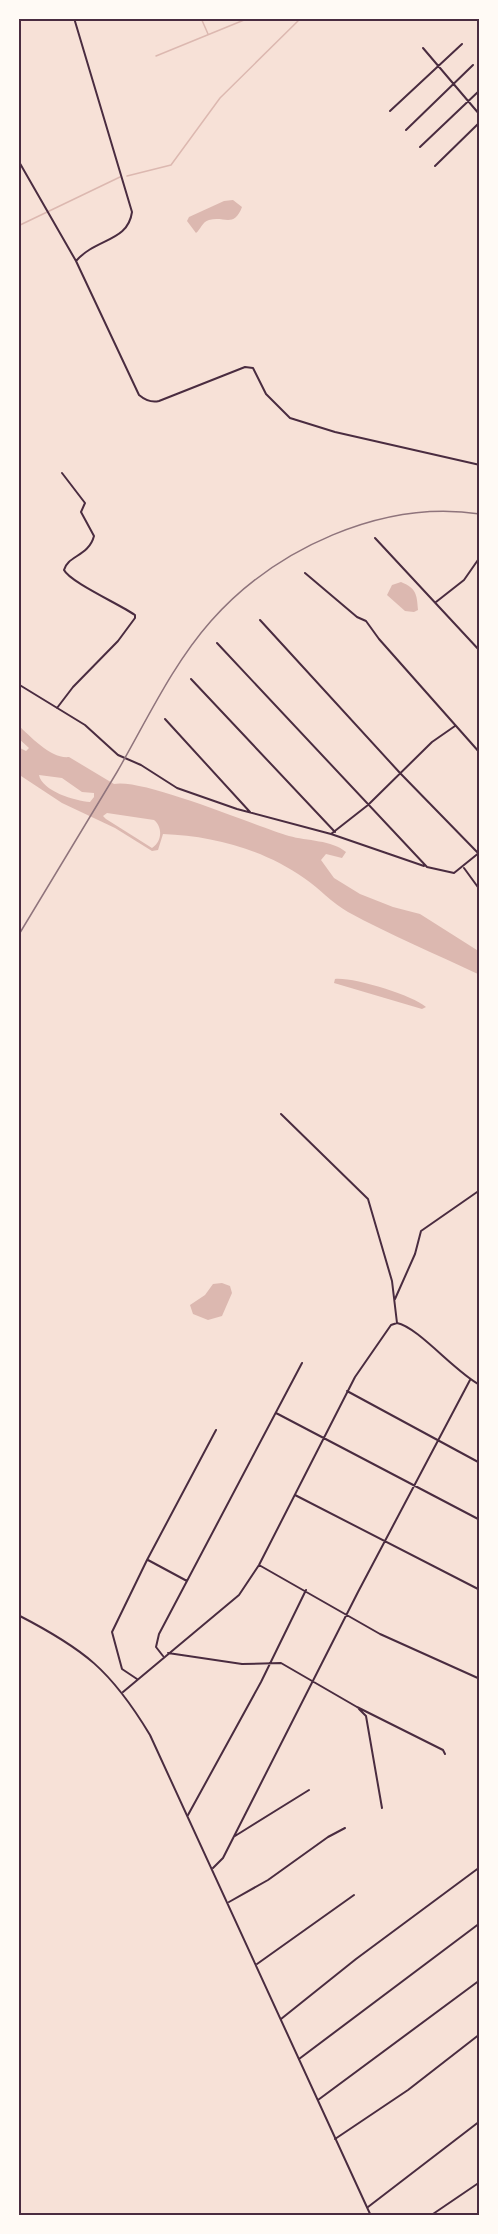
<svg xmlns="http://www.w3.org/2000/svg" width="498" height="2234" font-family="'Work Sans',sans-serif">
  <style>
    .water { fill: #dcb8b0; fill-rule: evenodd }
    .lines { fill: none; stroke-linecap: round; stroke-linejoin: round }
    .stream { stroke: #dcb8b0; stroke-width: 1.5 }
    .minor { stroke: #4a2c40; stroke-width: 2 }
    .tertiary { stroke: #4a2c40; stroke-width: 2 }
    .rail { stroke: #8f747c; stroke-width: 1.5 }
    .neatline { fill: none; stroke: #4a2c40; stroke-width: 2 }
  </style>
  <rect width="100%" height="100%" fill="#f7e1d7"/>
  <!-- water -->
  <path class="water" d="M 233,200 L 242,207 C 234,228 225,216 209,220 C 202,222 201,229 196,233 L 187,221 L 189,217 L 224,201 Z
    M 401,582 C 416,588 417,594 418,610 L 414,612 L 405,611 L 387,595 L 392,585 Z
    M 18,725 C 31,737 51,759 69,757 L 114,784 C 143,778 253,825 289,836 C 307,841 332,840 346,852 L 342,858 L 326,854 L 321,860 L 334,878 L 360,894 L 393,907 L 420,914 L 480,952 L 480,975 C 436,954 390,935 348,912 C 332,903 319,888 304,878 C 263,849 213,836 163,834 L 158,850 L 152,851 L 115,828 L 62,803 L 18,774 L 18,747 L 26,751 L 29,748 L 18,738 ZM 39,775 L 62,778 L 82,792 L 94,793 L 94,797 L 90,802 C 75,801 42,791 39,775 ZM 107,813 L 154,820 C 163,827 162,842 152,848 L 106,819 L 103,816 Z
    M 335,979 C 353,977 412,995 426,1007 L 422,1009 L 334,983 Z
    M 222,1283 L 230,1286 L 232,1293 L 222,1316 L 208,1320 L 193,1314 L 190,1305 L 205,1295 L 213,1284 Z"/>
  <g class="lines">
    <!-- stream -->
    <path class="stream" d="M 201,18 L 208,34
      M 156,56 L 249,18
      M 127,176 L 171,165 L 220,98 L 301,18
      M 18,226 L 120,177"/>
    <!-- minor -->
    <path class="minor" d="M 74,18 L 132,212 C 128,242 96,238 76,261
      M 423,48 L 480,115
      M 390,111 L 462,44
      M 406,130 L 473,65
      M 420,147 L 480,90
      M 18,160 L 76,261 L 139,395 C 145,400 151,403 159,401 L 245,367 L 253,368 L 266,394 L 290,418 L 335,432 L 480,465
      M 435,166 L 480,122
      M 375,538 L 480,651
      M 305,573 L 357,617 L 366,621 L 379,639 L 480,753
      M 436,602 L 464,580 L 480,557
      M 260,620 L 400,773 L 479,854
      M 217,643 L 427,867 L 454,873 L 480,852
      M 191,679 L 335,832
      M 18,684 L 85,725 L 118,755 L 141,765 L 177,788 L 237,809 L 331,834 L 368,805 L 432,742 L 455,726
      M 57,708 L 73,687 L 118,641 L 135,618 L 135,615 C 119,604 70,582 64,570 C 67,556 89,556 94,536 L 81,512 L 85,503 L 62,473
      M 165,719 L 250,812
      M 331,834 L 424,866
      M 464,868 L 480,890
      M 281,1114 L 368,1199 L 392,1281 L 397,1323
      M 395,1299 L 415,1254 L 421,1231 L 480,1190
      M 397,1323 C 418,1327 455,1372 480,1385
      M 347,1391 L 480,1463
      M 276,1413 L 480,1520
      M 295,1495 L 480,1590
      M 148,1560 L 187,1581
      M 259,1565 L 380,1634 L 480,1679
      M 168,1653 L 242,1664 L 281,1663 L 357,1707 L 443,1750 L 445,1754
      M 163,1656 L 156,1647 L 159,1634 L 302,1363
      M 137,1679 L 122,1669 L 112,1632 L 147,1560 L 216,1430
      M 123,1692 L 239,1595 L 259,1565 L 355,1377 L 391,1325 L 397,1323
      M 359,1709 L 366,1716 L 382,1808
      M 188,1815 L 261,1682 L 306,1590
      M 235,1836 L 309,1790
      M 213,1868 L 223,1858 L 358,1592 L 470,1380
      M 229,1902 L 268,1880 L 328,1837 L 345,1828
      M 257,1964 L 354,1895
      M 281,2019 L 356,1959 L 480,1867
      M 299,2059 L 480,1923
      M 318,2100 L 480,1980
      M 335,2139 L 408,2090 L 480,2034
      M 368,2207 L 480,2121
      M 430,2216 L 480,2182"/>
    <!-- tertiary -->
    <path class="tertiary" d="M 18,1615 C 84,1649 111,1670 150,1735 L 371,2216"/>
    <!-- rail -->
    <path class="rail" d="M 18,936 C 51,881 84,827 117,772 C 146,722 172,665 211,621 C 275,549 382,499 480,514"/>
  </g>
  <!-- border -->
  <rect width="498" height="2234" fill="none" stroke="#fffaf5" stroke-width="39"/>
  <rect x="20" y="20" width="458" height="2194" class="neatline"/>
</svg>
